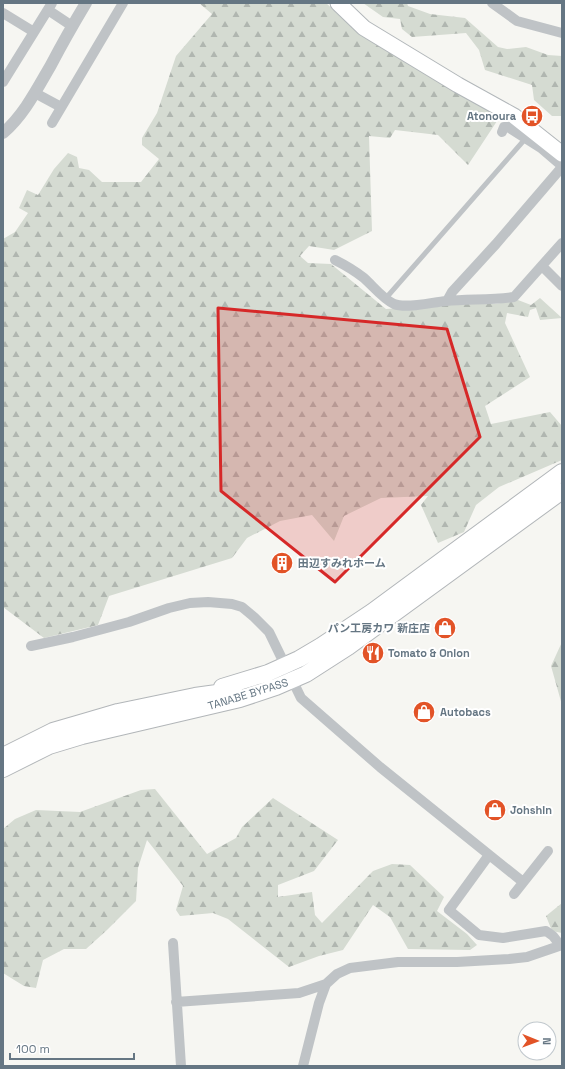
<svg xmlns="http://www.w3.org/2000/svg" width="565" height="1069" font-family="'Space Grotesk','Noto Sans JP',sans-serif">
  <style>
    .forest { fill: url(#forest-firs) }
    .lines { fill: none; stroke-linecap: round; stroke-linejoin: round }
    .primary-casing { stroke: #b2b7ba; stroke-width: 17 }
    .trunk-casing { stroke: #b2b6b9; stroke-width: 18 }
    .service { stroke: #bfc3c6; stroke-width: 5 }
    .minor { stroke: #bfc3c6; stroke-width: 10 }
    .tertiary { stroke: #bfc3c6; stroke-width: 12 }
    .primary { stroke: #fff; stroke-width: 15 }
    .trunk { stroke: #fff; stroke-width: 16 }
    .marked { fill: #d62828; fill-opacity: 0.2; stroke: #d62828; stroke-width: 3; stroke-linejoin: round }
    .labels { text-anchor: middle; dominant-baseline: central; stroke-width: 4; stroke-linejoin: round; paint-order: stroke }
    .poi-label { font-size: 11px; font-weight: bold; fill: #657683; stroke: #fff; text-anchor: start }
    .street-label { font-size: 11px; fill: #657683; stroke: #fff }
  </style>
  <defs>
    <pattern id="forest-firs" width="22" height="20" patternUnits="userSpaceOnUse"><rect width="22" height="20" fill="#d5dbd2"/><path d="M5 1l3.5 6h-7zM16 11l3.5 6h-7z" fill="#b0b6b0"/></pattern>
  </defs>
  <rect width="100%" height="100%" fill="#f6f6f2"/>
  <!-- forest -->
  <path class="forest" d="M 199,3 L 326,3 L 348,23 L 501,115 L 468,165 L 438,135 L 395,130 L 390,138 L 369,136 L 372,231 L 334,250 L 309,246 L 300,256 L 308,263 L 331,264 L 386,309 L 451,304 L 495,304 L 518,300 L 531,305 L 540,298 L 562,318 L 540,320 L 536,308 L 530,310 L 528,317 L 507,313 L 505,323 L 530,377 L 485,406 L 491,424 L 550,412 L 562,426 L 562,460 L 499,487 L 476,505 L 464,532 L 438,543 L 421,505 L 428,496 L 381,498 L 344,516 L 334,541 L 312,515 L 280,521 L 247,538 L 232,558 L 109,596 L 98,625 L 44,638 L 3,607 L 3,239 L 15,232 L 28,213 L 19,208 L 27,190 L 38,195 L 54,169 L 68,153 L 77,157 L 79,168 L 89,170 L 102,182 L 141,182 L 159,159 L 142,145 L 142,138 L 157,113 L 176,56 L 212,14 Z
    M 363,3 L 407,3 L 408,6 L 430,14 L 465,18 L 498,47 L 507,49 L 526,47 L 548,55 L 562,56 L 562,116 L 552,116 L 534,100 L 532,85 L 485,70 L 479,50 L 466,33 L 412,37 L 402,29 L 400,19 L 383,17 Z
    M 562,642 L 562,705 L 551,666 Z
    M 155,789 L 207,854 L 236,838 L 242,827 L 273,798 L 338,840 L 314,871 L 278,885 L 278,897 L 312,892 L 315,915 L 322,923 L 373,871 L 392,864 L 410,865 L 444,897 L 437,911 L 467,934 L 477,945 L 470,950 L 408,949 L 390,917 L 373,905 L 343,950 L 319,956 L 289,967 L 228,919 L 213,913 L 180,916 L 176,910 L 183,886 L 147,840 L 138,868 L 136,901 L 107,930 L 86,949 L 64,949 L 43,960 L 36,988 L 24,986 L 3,973 L 3,829 L 15,819 L 36,810 L 80,812 L 141,790 Z
    M 562,903 L 562,933 L 552,931 L 546,916 Z"/>
  <g class="lines">
    <!-- primary casing -->
    <g class="primary-casing">
      <path id="primary" d="M 338,3 L 364,28 L 458,85 L 514,116 L 562,154"/>
    </g>
    <!-- trunk casing -->
    <g class="trunk-casing">
      <path id="trunk" d="M 222,687 L 268,673 L 299,659 L 321,646 L 372,612 L 562,472
        M 3,756 L 53,731 L 84,722 L 118,712 L 195,696 L 224,692 L 234,690
        M 3,769 L 49,746 L 82,736 L 240,699 L 276,687 L 306,674 L 348,647 L 562,491"/>
    </g>
    <!-- service -->
    <path class="service" d="M 386,298 L 526,138"/>
    <!-- minor -->
    <path class="minor" d="M 492,3 L 517,21 L 562,33
      M 48,10 L 72,26
      M 3,13 L 34,32
      M 3,82 L 52,3
      M 35,93 L 61,107
      M 52,123 L 123,3
      M 502,132 L 504,127 L 508,127 L 541,148 L 562,166
      M 335,260 C 345,265 355,271 364,278 C 373,286 383,299 394,304 C 407,309 433,302 446,301 C 469,299 492,300 514,297 L 562,243
      M 542,266 L 562,286
      M 447,301 L 452,292 L 496,244 L 562,167
      M 31,646 L 73,637 L 129,622 L 169,608 L 190,603 L 208,602 L 232,604 L 242,607 L 254,617 L 269,632 L 301,698 L 380,767 L 523,882
      M 489,855 L 449,910 L 479,935 L 503,938 L 546,931 L 553,936 L 560,945
      M 514,894 L 548,851
      M 173,943 L 181,1066
      M 176,1002 L 299,993 L 326,984
      M 303,1066 L 319,1003 L 326,984 L 337,974 L 350,968 L 398,962 L 457,962 L 509,959 L 527,957 L 562,945"/>
    <!-- tertiary -->
    <path class="tertiary" d="M 3,133 C 24,115 37,89 51,65 C 62,44 74,23 86,3"/>
    <!-- primary -->
    <use href="#primary" class="primary"/>
    <!-- trunk -->
    <use href="#trunk" class="trunk"/>
  </g>
  <!-- marked area -->
  <path class="marked" d="M 218,308 L 447,329 L 480,437 L 335,582 L 221,491 Z"/>
  <!-- icons -->
  <defs>
    <g id="bus-disc" transform="scale(1.15)"><circle r="9.5" fill="#e25327" stroke="#fff"/><path d="M-5-6H5V4H4V6H2V4H-2V6H-4V4H-5ZM-3.5-4V0h7V-4ZM-3.5 1.2v1.5H-2V1.2ZM2 1.2v1.5H3.5V1.2Z" fill="#fff"/></g>
    <g id="building-disc" transform="scale(1.15)"><circle r="9.5" fill="#e25327" stroke="#fff"/><path d="M-4-6H4V6H1V3H-1V6H-4ZM-2.5-4.3h1.7v1.8h-1.7ZM.8-4.3h1.7v1.8H.8ZM-2.5-1h1.7V.8h-1.7ZM.8-1h1.7V.8H.8Z" fill="#fff"/></g>
    <g id="shop-disc" transform="scale(1.15)"><circle r="9.5" fill="#e25327" stroke="#fff"/><path d="M-5-2.5h2.3a2.7 3.5 0 0 1 5.4 0H5L5.5 6h-11ZM-1.5-2.5h3a1.5 2.3 0 0 0-3 0Z" fill="#fff"/></g>
    <g id="restaurant-disc" transform="scale(1.15)"><circle r="9.5" fill="#e25327" stroke="#fff"/><path d="M-5-6h1v4h1v-4h1v4h1v-4h1v5L-1.5 .5V6h-2V.5L-5-1ZM5-6V6H3V1.5H1.5Q1.5-4 5-6Z" fill="#fff"/></g>
  </defs>
  <g fill-rule="evenodd">
    <use href="#bus-disc" x="532" y="116"/>
    <use href="#building-disc" x="282" y="563"/>
    <use href="#shop-disc" x="445" y="628"/>
    <use href="#restaurant-disc" x="373" y="653"/>
    <use href="#shop-disc" x="424" y="712"/>
    <use href="#shop-disc" x="495" y="810"/>
  </g>
  <g class="labels">
    <!-- poi labels -->
    <g class="poi-label">
      <text x="516" y="116" text-anchor="end">Atonoura</text>
      <text x="298" y="563">田辺すみれホーム</text>
      <text x="430" y="628" text-anchor="end">パン工房カワ 新庄店</text>
      <text x="388" y="653">Tomato &amp; Onion</text>
      <text x="440" y="712">Autobacs</text>
      <text x="510" y="810">Johshin</text>
    </g>
    <!-- street labels -->
    <g class="street-label">
      <text transform="translate(248 694) rotate(-17)">TANABE BYPASS</text>
    </g>
  </g>
  <!-- border -->
  <rect width="565" height="1069" fill="none" stroke="#657683" stroke-width="8"/>
  <!-- north arrow -->
  <g transform="translate(537 1041) rotate(91)"><circle r="19" fill="#ffffff" stroke="#c1c8cd"/>
  <path d="M0-3L7 15L0 10L-7 15Z" fill="#e25327"/>
  <text y="-6" font-size="11" font-weight="bold" text-anchor="middle" fill="#657683">N</text>
  </g>
  <!-- scale -->
  <path d="M10 1053v6h124v-6" fill="none" stroke="#657683" stroke-width="2"/>
  <text x="16" y="1053" font-size="12" fill="#657683" stroke="#ffffff" stroke-width="3" paint-order="stroke">100 m</text>
</svg>
